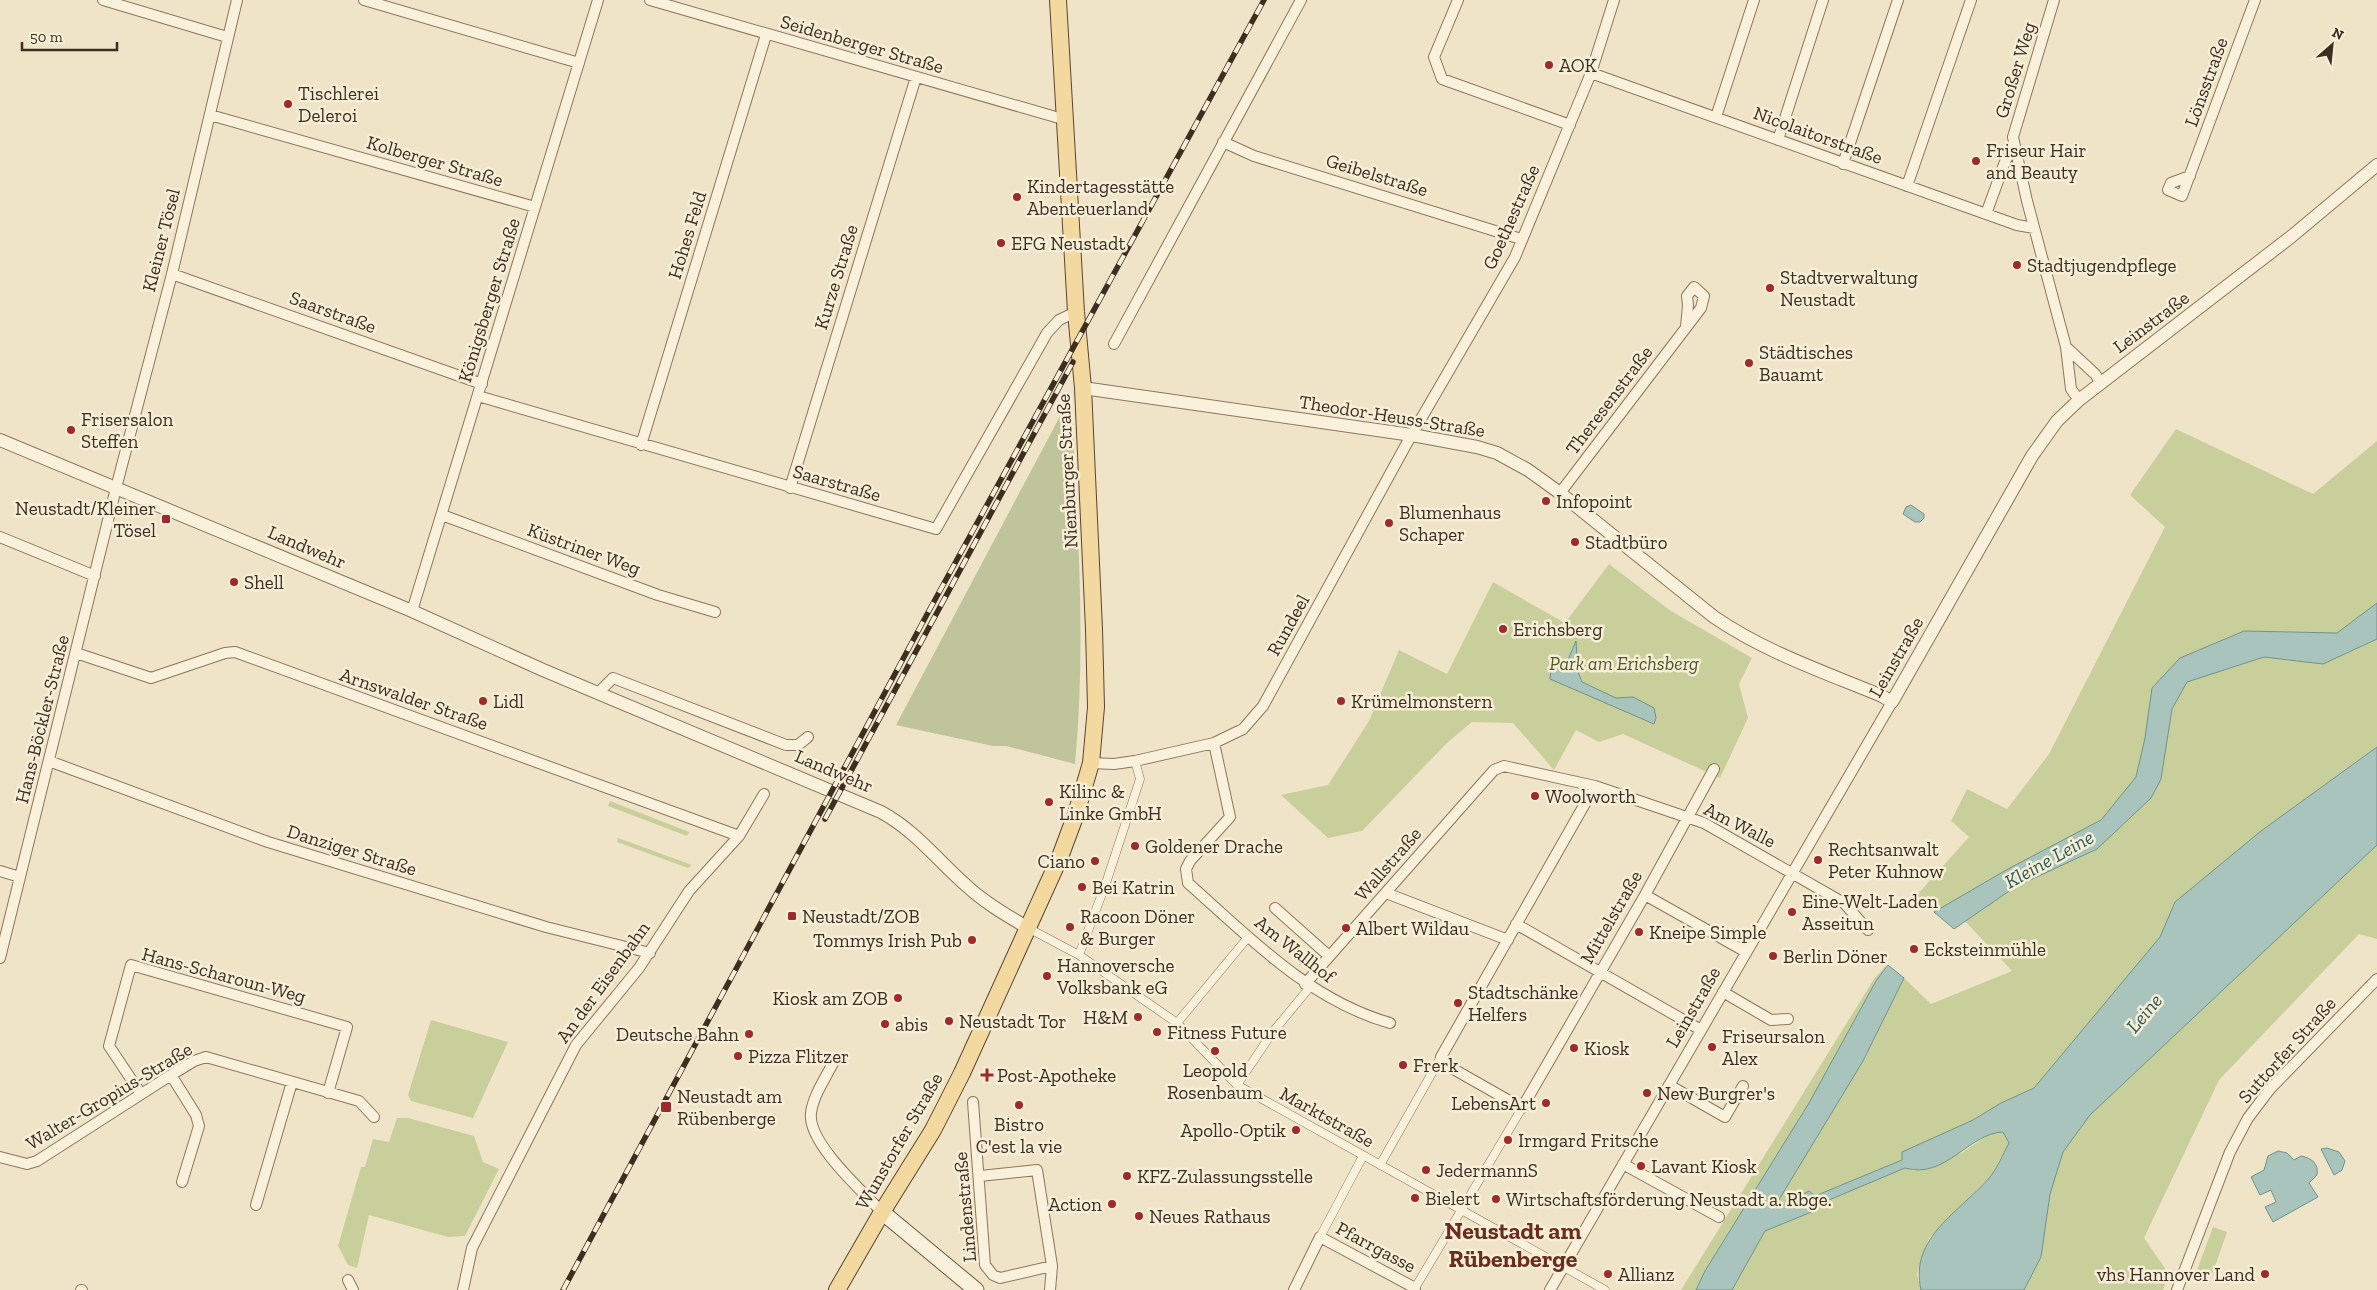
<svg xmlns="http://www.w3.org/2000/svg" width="2377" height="1290" font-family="'Zilla Slab',serif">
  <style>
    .green { fill: #c9cf9b }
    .cemetery { fill: #bfc49a }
    .water { fill: #a9c4bc; stroke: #6f938a }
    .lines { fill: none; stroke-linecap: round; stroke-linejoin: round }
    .pedestrian-casing { stroke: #8d765c; stroke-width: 9 }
    .minor-casing { stroke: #8d765c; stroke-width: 12 }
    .tertiary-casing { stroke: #8d765c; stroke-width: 14 }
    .secondary-casing { stroke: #6f573f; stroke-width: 17 }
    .primary-casing { stroke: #5b4430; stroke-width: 18 }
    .pedestrian { stroke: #faf1dc; stroke-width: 8 }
    .minor { stroke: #faf1dc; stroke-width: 10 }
    .tertiary { stroke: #faf1dc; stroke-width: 12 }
    .secondary { stroke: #faf1dc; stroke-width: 15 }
    .primary { stroke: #f3d9a0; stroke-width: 16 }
    .rail-casing { stroke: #3d2e20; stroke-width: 5.5 }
    .rail { stroke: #f7eed8; stroke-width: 4; stroke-dasharray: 11; stroke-linecap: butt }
    .poi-dot { fill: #9e2a2b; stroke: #f7eed8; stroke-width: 2 }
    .labels { text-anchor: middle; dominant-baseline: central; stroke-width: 5; stroke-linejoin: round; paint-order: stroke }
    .street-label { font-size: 19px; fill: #3d2e20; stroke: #f7eed8 }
    .poi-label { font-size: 19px; fill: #3d2e20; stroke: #f7eed8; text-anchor: start }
    .park-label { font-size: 19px; font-style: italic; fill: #4d5a26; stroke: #f7eed8 }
    .water-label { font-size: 20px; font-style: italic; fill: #2f5d5a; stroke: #f7eed8 }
    .district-label { font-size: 24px; font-weight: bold; fill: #6b2e1e; stroke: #f7eed8 }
  </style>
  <rect width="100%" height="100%" fill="#f0e4c8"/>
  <!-- green -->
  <path class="green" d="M 2176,429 L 2313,494 L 2377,441 L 2377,603 L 2337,633 L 2244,631 L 2180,658 L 2145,738 L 2136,777 L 2101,820 L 2008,869 L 1934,912 L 1917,895 L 1969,837 L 1951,821 L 1967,789 L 2007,809 L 2049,754 L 2165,527 L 2130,495 Z
    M 1609,564 L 1671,611 L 1752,658 L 1739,684 L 1748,718 L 1720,778 L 1623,734 L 1599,742 L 1576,730 L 1554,770 L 1513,723 L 1472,722 L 1448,742 L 1362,831 L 1328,838 L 1281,795 L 1328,785 L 1369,721 L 1399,650 L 1447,674 L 1493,582 L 1565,623 Z
    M 2377,639 L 2377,747 L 2261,831 L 2175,902 L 2160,937 L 2034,1088 L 2001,1103 L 1973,1120 L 1903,1152 L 1902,1160 L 1815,1196 L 1809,1191 L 1782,1206 L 1777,1203 L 1863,1061 L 1904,978 L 1931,1004 L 2012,971 L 1965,921 L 2015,887 L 2097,849 L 2161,779 L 2172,709 L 2187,682 L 2264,657 L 2323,664 Z
    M 610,801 L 689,832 L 687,836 L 608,806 Z
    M 618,838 L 692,865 L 688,868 L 617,842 Z
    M 2377,845 L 2377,939 L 2359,934 L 2219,1080 L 2144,1238 L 2169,1274 L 2163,1290 L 2024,1290 L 2041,1257 L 2050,1194 L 2063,1152 L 2090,1115 Z
    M 1887,964 L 1809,1103 L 1705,1271 L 1696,1290 L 1681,1290 L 1874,979 Z
    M 431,1020 L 508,1042 L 473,1118 L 411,1101 L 408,1095 Z
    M 397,1118 L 408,1118 L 474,1136 L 483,1162 L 499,1169 L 465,1236 L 448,1237 L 369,1215 L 357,1268 L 348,1265 L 338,1246 L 361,1167 L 365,1167 L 373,1139 L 389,1142 Z
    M 2003,1132 L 2009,1143 L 1991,1176 L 1929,1238 L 1917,1274 L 1921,1290 L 1732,1290 L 1765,1231 L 1814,1211 L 1817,1205 L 1905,1168 L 1914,1171 L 1963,1152 L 1991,1133 Z
    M 2213,1227 L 2227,1232 L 2211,1278 L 2196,1273 Z"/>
  <!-- cemetery -->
  <path class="cemetery" d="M 1066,405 L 1072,414 C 1078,531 1086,647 1075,764 L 1006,746 L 993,746 L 896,725 Z"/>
  <!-- water -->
  <path class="water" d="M 1911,505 L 1924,514 L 1924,518 L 1920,522 L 1915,522 L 1903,514 L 1906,507 Z
    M 2377,603 L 2377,639 L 2323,664 L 2264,657 L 2187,682 L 2172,709 L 2161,779 L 2151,798 L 2097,849 L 2015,887 L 1954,929 L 1934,912 L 2008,869 L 2101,820 L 2136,777 L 2145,738 L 2152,688 L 2180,658 L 2244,631 L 2337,633 Z
    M 1576,641 L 1578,672 L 1582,682 L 1616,698 L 1633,697 L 1654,708 L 1656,718 L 1654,724 L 1550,679 L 1552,656 L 1567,662 Z
    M 2377,747 L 2377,845 L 2090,1115 L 2063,1152 L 2050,1194 L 2041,1257 L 2024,1290 L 1921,1290 C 1909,1237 1960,1212 1990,1177 C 1998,1167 2003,1154 2009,1143 L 2003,1132 C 1969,1133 1945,1180 1905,1168 L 1817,1205 L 1814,1211 L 1765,1231 L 1732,1290 L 1696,1290 L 1705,1271 L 1809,1103 L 1876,981 L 1888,965 L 1904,978 L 1863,1061 L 1777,1203 L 1781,1206 L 1809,1191 L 1815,1196 L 1902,1160 L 1902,1152 L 1973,1120 L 2001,1103 L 2034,1088 L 2160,937 L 2175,902 L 2261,831 Z
    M 2327,1148 L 2339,1152 L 2345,1161 L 2342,1170 L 2334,1175 L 2321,1149 Z
    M 2278,1151 L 2287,1153 L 2294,1160 L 2301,1156 C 2312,1158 2319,1164 2317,1175 L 2309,1183 L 2318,1197 L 2273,1222 L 2265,1207 L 2276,1202 L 2271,1190 L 2260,1195 L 2251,1177 L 2264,1170 L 2268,1156 Z"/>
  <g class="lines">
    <!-- pedestrian casing -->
    <g class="pedestrian-casing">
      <path id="pedestrian" d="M 1028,928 L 1079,955 L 1177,1023 L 1237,1085 L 1605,1290
        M 1079,955 L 1106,883 L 1140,779 L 1135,761
        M 1177,1023 L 1249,936
        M 1237,1085 L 1272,1033 L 1310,987
        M 1380,1165 L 1441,1057
        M 1320,1237 L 1363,1156
        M 1415,1288 L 1522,1108"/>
    </g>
    <!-- minor casing -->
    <g class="minor-casing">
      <path id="minor" d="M 103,0 L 227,37
        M 364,0 L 579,63
        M 650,0 L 1066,120
        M 1458,0 L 1434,57 L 1442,79 L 1570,125
        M 2054,0 L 2013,137 L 2027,201 L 2066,347 L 2071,389 L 2079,400
        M 1591,73 L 2017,225 L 2034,228
        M 210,115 L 535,207
        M 1716,117 L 1754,0
        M 1778,140 L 1823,0
        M 1223,142 L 1254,156 L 1521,239
        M 1843,164 L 1898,0
        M 2190,176 L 2171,183 L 2168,190 L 2182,196 L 2255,0
        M 1907,186 L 1971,0
        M 1986,214 L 2006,159 L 2014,150
        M 172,274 L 482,384
        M 1114,344 L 1301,0
        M 2066,347 L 2095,374 L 2101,383
        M 478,396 L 936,529 L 1047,333 L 1059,320 L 1076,312
        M 641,445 L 766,35
        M 790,488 L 916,77
        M 1560,493 L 1701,308 L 1704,296 L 1694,287 L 1687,296 L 1688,305 L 1686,327
        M 442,515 L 658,595 L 715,612
        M 0,537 L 95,576
        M 412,611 L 598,0
        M 76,653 L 151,678 L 225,653 L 235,652 L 739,836
        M 598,693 L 613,678 L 786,745 L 798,745 L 808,737
        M 1214,743 L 1230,817 L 1190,861 L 1186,869 L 1188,883 C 1250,938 1309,1000 1390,1023
        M 49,761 L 268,842 L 546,927 L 650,953
        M 1091,763 L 1114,764 L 1135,761 L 1214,743 L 1243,729 L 1263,706 L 1407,443 L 1515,257 L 1591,73 L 1614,0
        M 1595,786 L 1441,1057 L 1448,1066 L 1522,1108 L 1645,895 L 1714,769
        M 0,871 L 20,877
        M 1386,893 L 1508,940
        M 1645,895 L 1746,952
        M 1275,908 L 1329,956
        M 1516,924 L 1701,1030
        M 0,958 L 116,488 L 172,274 L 237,0
        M 1305,984 L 1494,770 L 1504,766 L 1595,786 L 1704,823 L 1844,903 L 1868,930
        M 1723,992 L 1771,1020 L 1788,1019
        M 833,1063 C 825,1079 813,1096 811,1113 C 807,1142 862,1191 882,1212
        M 171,1075 L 196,1115 L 199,1126 L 182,1182
        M 1669,1085 L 1725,1117 L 1743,1086
        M 141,1094 L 109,1046 L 131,965 L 347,1027 L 328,1093
        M 973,1102 L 985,1265 L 993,1275 L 1000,1278 L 1052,1266
        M 0,1157 L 27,1164 L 37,1161 L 171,1075 L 194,1061 L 206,1057 L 359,1101 L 374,1117
        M 1623,1164 L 1719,1217
        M 980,1176 L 1037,1170 L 1052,1266 L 1050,1290
        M 256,1205 L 292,1082
        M 348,1280 L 353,1290
        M 81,1290 L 82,1290
        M 463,1290 L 472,1248 L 576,1045 L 639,968 L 689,891 L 739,836 L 764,794
        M 1294,1290 L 1320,1237 L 1415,1288 L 1414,1290
        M 1550,1290 L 1892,702
        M 2177,1290 L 2230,1152 L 2248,1118 L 2270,1089 L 2377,979"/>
    </g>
    <!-- tertiary casing -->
    <g class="tertiary-casing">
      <path id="tertiary" d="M 1083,388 L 1412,435 L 1477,447 L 1497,453 L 1528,470 L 1560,493 L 1714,617 C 1765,652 1824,672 1882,696 L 1892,702 L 2032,456 L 2057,421 L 2079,400 L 2292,236 L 2377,165
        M 0,440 L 412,611 L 543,670 L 881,812 C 916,831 938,861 968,887 C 985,903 1008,916 1028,928"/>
    </g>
    <!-- secondary casing -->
    <g class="secondary-casing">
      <path id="secondary" d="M 882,1212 L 976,1290"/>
    </g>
    <!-- primary casing -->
    <g class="primary-casing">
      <path id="primary" d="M 837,1290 L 882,1212 L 933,1130 L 962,1073 L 1060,857 L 1076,814 L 1091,763 L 1096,707 L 1094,629 L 1083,388 L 1076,312 L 1058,0"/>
    </g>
    <!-- pedestrian -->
    <use href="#pedestrian" class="pedestrian"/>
    <!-- minor -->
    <use href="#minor" class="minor"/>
    <!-- tertiary -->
    <use href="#tertiary" class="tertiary"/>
    <!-- secondary -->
    <use href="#secondary" class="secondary"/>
    <!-- primary -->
    <use href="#primary" class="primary"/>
    <!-- rail casing -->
    <g class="rail-casing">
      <path id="rail" d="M 825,819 L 1073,362
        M 563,1290 L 931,607 L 1264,0"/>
    </g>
    <!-- rail -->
    <use href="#rail" class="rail"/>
  </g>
  <!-- markers -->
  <g class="poi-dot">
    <circle cx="1549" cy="65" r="5"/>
    <circle cx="288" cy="104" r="5"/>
    <circle cx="1976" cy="161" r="5"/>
    <circle cx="1017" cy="197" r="5"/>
    <circle cx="1001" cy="243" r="5"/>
    <circle cx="2017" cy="265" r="5"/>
    <circle cx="1770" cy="288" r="5"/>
    <circle cx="1749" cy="363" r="5"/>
    <circle cx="71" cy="430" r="5"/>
    <circle cx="1546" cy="501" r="5"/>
    <rect x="161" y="514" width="10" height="10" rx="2.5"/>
    <circle cx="1389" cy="523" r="5"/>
    <circle cx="1575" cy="542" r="5"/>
    <circle cx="234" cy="582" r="5"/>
    <circle cx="1503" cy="629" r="5"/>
    <circle cx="483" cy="701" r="5"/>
    <circle cx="1341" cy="701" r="5"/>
    <circle cx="1535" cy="796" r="5"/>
    <circle cx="1049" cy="802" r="5"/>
    <circle cx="1135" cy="846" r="5"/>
    <circle cx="1818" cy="860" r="5"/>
    <circle cx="1095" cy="861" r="5"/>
    <circle cx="1082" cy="887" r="5"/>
    <circle cx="1792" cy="912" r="5"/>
    <rect x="787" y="911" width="10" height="10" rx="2.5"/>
    <circle cx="1070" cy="927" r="5"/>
    <circle cx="1346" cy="928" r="5"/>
    <circle cx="1639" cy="932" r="5"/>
    <circle cx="972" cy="940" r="5"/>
    <circle cx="1914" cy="949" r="5"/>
    <circle cx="1773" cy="956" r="5"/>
    <circle cx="1047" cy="976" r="5"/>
    <circle cx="898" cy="998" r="5"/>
    <circle cx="1458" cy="1003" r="5"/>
    <circle cx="1138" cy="1017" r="5"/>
    <circle cx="949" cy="1021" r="5"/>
    <circle cx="885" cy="1024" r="5"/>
    <circle cx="1157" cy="1032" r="5"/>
    <circle cx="749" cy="1034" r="5"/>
    <circle cx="1712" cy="1047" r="5"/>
    <circle cx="1574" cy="1048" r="5"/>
    <circle cx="1215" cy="1051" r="5"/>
    <circle cx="738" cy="1056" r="5"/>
    <circle cx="1403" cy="1065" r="5"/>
    <path d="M984.5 1067.5h5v5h5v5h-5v5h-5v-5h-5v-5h5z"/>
    <circle cx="1647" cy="1093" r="5"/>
    <circle cx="1546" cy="1103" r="5"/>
    <circle cx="1019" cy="1105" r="5"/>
    <rect x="660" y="1101" width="12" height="12" rx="2.5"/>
    <circle cx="1296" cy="1130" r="5"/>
    <circle cx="1508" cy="1140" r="5"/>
    <circle cx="1641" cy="1166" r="5"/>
    <circle cx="1426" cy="1170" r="5"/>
    <circle cx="1127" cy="1176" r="5"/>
    <circle cx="1415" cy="1198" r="5"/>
    <circle cx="1496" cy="1199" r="5"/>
    <circle cx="1112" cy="1204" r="5"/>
    <circle cx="1139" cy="1216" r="5"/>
    <circle cx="1608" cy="1274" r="5"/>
    <circle cx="2265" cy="1274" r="5"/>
  </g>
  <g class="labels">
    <!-- street labels -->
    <g class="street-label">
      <text transform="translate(862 44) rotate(16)">Seidenberger Straße</text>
      <text transform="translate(2015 70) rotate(-73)">Großer Weg</text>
      <text transform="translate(2206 82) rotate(-70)">Lönsstraße</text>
      <text transform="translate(1818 135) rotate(20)">Nicolaitorstraße</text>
      <text transform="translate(435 161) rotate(16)">Kolberger Straße</text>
      <text transform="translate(1377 175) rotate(17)">Geibelstraße</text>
      <text transform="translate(1511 217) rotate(-66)">Goethestraße</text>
      <text transform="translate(687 235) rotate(-73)">Hohes Feld</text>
      <text transform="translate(161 240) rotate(-76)">Kleiner Tösel</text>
      <text transform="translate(836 277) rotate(-73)">Kurze Straße</text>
      <text transform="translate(489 300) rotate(-73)">Königsberger Straße</text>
      <text transform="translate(333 312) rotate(20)">Saarstraße</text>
      <text transform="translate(2151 322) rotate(-37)">Leinstraße</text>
      <text transform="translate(1609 400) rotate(-53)">Theresenstraße</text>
      <text transform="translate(1392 416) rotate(9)">Theodor-Heuss-Straße</text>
      <text transform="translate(1067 471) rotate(-93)">Nienburger Straße</text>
      <text transform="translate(837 483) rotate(16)">Saarstraße</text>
      <text transform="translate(307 547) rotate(23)">Landwehr</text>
      <text transform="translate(584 549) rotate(20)">Küstriner Weg</text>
      <text transform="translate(1288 625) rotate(-61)">Rundeel</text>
      <text transform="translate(1896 657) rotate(-60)">Leinstraße</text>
      <text transform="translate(414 699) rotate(19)">Arnswalder Straße</text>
      <text transform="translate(42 719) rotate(-76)">Hans-Böckler-Straße</text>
      <text transform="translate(834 771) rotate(23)">Landwehr</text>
      <text transform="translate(1740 825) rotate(27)">Am Walle</text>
      <text transform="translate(352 850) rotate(17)">Danziger Straße</text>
      <text transform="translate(1388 864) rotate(-49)">Wallstraße</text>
      <text transform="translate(1611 917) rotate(-60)">Mittelstraße</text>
      <text transform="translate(1295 949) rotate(38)">Am Wallhof</text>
      <text transform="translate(224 975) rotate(15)">Hans-Scharoun-Weg</text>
      <text transform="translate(603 982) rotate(-54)">An der Eisenbahn</text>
      <text transform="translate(1693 1007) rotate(-60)">Leinstraße</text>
      <text transform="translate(2287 1050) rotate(-48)">Suttorfer Straße</text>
      <text transform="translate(109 1096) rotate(-31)">Walter-Gropius-Straße</text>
      <text transform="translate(1327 1117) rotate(29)">Marktstraße</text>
      <text transform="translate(899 1141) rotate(-60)">Wunstorfer Straße</text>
      <text transform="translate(965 1207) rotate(-95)">Lindenstraße</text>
      <text transform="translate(1376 1247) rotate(28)">Pfarrgasse</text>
    </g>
    <!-- poi labels -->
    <g class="poi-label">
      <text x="1559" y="65">AOK</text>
      <text x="298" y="93">Tischlerei<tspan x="298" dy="22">Deleroi</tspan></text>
      <text x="1986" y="150">Friseur Hair<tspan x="1986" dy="22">and Beauty</tspan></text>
      <text x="1027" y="186">Kindertagesstätte<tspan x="1027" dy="22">Abenteuerland</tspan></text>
      <text x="1011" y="243">EFG Neustadt</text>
      <text x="2027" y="265">Stadtjugendpflege</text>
      <text x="1780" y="277">Stadtverwaltung<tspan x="1780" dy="22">Neustadt</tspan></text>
      <text x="1759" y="352">Städtisches<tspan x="1759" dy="22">Bauamt</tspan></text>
      <text x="81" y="419">Frisersalon<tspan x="81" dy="22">Steffen</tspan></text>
      <text x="1556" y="501">Infopoint</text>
      <text x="156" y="508" text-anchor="end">Neustadt/Kleiner<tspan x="156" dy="22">Tösel</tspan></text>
      <text x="1399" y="512">Blumenhaus<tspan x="1399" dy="22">Schaper</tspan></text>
      <text x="1585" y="542">Stadtbüro</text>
      <text x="244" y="582">Shell</text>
      <text x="1513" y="629">Erichsberg</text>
      <text x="493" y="701">Lidl</text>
      <text x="1351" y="701">Krümelmonstern</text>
      <text x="1059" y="791">Kilinc &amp;<tspan x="1059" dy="22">Linke GmbH</tspan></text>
      <text x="1545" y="796">Woolworth</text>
      <text x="1145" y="846">Goldener Drache</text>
      <text x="1828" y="849">Rechtsanwalt<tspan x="1828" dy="22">Peter Kuhnow</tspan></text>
      <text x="1085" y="861" text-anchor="end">Ciano</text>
      <text x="1092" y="887">Bei Katrin</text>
      <text x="1802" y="901">Eine-Welt-Laden<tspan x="1802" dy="22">Asseitun</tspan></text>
      <text x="802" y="916">Neustadt/ZOB</text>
      <text x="1080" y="916">Racoon Döner<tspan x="1080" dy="22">&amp; Burger</tspan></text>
      <text x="1356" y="928">Albert Wildau</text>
      <text x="1649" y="932">Kneipe Simple</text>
      <text x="962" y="940" text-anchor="end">Tommys Irish Pub</text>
      <text x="1924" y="949">Ecksteinmühle</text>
      <text x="1783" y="956">Berlin Döner</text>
      <text x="1057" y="965">Hannoversche<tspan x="1057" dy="22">Volksbank eG</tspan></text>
      <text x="1468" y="992">Stadtschänke<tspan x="1468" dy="22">Helfers</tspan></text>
      <text x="888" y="998" text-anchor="end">Kiosk am ZOB</text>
      <text x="1128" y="1017" text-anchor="end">H&amp;M</text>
      <text x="959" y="1021">Neustadt Tor</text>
      <text x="895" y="1024">abis</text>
      <text x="1167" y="1032">Fitness Future</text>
      <text x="739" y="1034" text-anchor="end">Deutsche Bahn</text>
      <text x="1722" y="1036">Friseursalon<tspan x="1722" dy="22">Alex</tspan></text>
      <text x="1584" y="1048">Kiosk</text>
      <text x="748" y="1056">Pizza Flitzer</text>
      <text x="1413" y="1065">Frerk</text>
      <text x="1215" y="1070" text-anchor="middle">Leopold<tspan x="1215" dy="22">Rosenbaum</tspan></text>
      <text x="997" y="1075">Post-Apotheke</text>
      <text x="1657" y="1093">New Burgrer's</text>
      <text x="677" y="1096">Neustadt am<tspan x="677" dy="22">Rübenberge</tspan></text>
      <text x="1536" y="1103" text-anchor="end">LebensArt</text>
      <text x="1019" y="1124" text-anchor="middle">Bistro<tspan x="1019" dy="22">C'est la vie</tspan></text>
      <text x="1286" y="1130" text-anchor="end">Apollo-Optik</text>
      <text x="1518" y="1140">Irmgard Fritsche</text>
      <text x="1651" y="1166">Lavant Kiosk</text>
      <text x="1436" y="1170">JedermannS</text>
      <text x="1137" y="1176">KFZ-Zulassungsstelle</text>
      <text x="1425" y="1198">Bielert</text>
      <text x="1506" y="1199">Wirtschaftsförderung Neustadt a. Rbge.</text>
      <text x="1102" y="1204" text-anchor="end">Action</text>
      <text x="1149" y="1216">Neues Rathaus</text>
      <text x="1618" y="1274">Allianz</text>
      <text x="2255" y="1274" text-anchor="end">vhs Hannover Land</text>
    </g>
    <!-- park labels -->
    <g class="park-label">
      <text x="1624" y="663">Park am Erichsberg</text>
    </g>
    <!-- water labels -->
    <g class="water-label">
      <text transform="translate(2049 859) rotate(-29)">Kleine Leine</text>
      <text transform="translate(2144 1013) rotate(-50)">Leine</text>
    </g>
    <!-- district labels -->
    <g class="district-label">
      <text x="1513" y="1230">Neustadt am<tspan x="1513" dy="28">Rübenberge</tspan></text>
    </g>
  </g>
  <!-- north arrow -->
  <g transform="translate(2332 45) rotate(27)" stroke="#f7eed8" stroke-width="4" paint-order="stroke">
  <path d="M0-4L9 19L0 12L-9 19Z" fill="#3d2e20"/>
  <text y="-8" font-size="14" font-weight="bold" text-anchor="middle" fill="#3d2e20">N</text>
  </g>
  <!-- scale -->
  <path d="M22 42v8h95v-8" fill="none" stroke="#3d2e20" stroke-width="2.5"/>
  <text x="30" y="42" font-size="15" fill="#3d2e20" stroke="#f7eed8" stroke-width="4" paint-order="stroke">50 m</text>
</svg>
